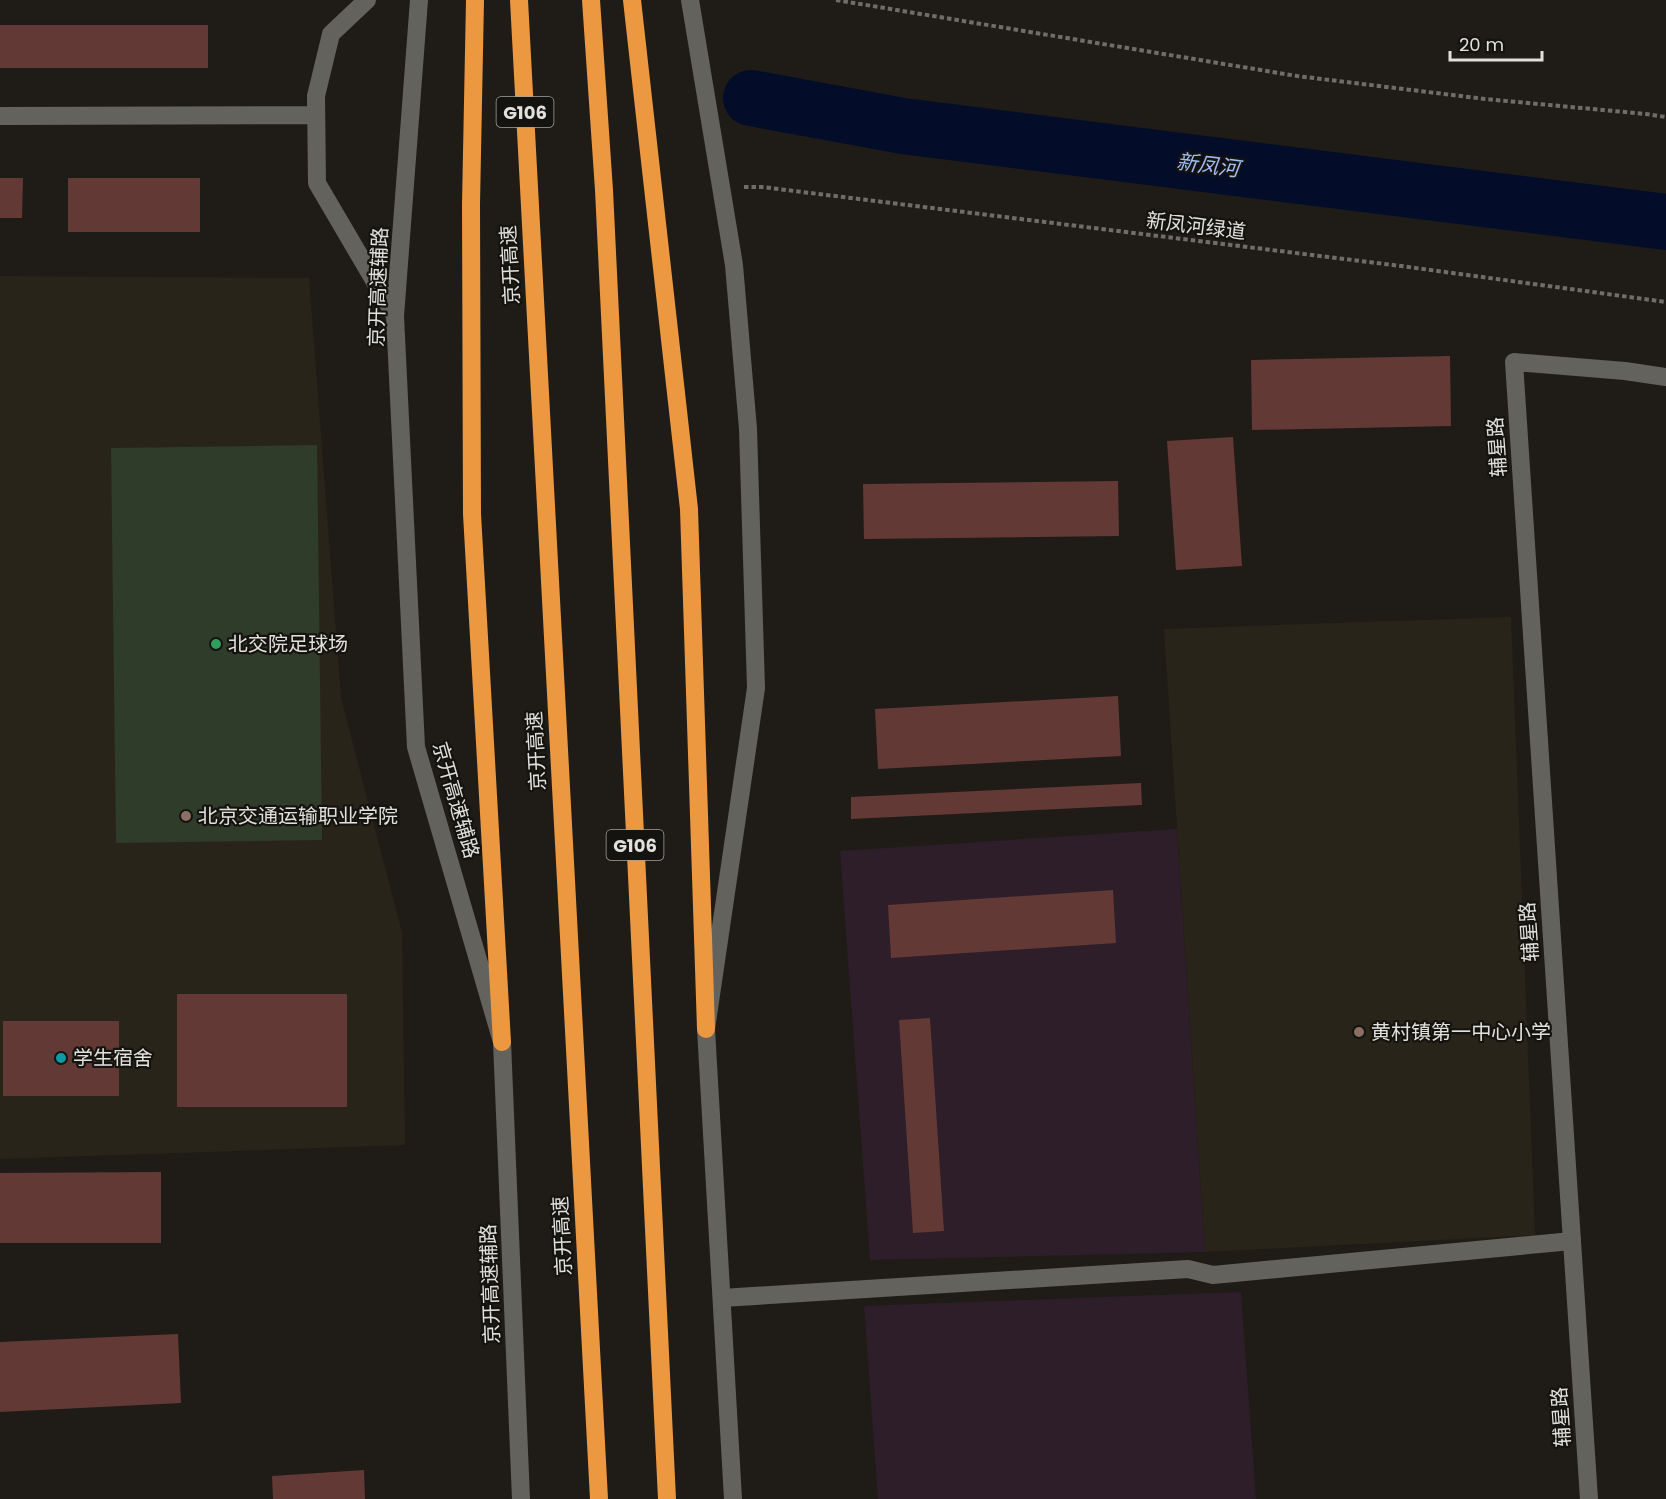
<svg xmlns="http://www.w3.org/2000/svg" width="1666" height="1499" font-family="Poppins,'Noto Sans SC',sans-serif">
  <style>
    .commercial { fill: #2d1e29 }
    .built { fill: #29241a }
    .green { fill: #2f3c29 }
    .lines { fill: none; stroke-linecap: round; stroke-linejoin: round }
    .river { stroke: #030d29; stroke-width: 56 }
    .building { fill: #633935 }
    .path { stroke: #6f6d69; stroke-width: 4; stroke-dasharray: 4.5 3; stroke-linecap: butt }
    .street { stroke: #64625c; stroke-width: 18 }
    .secondary { stroke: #64625c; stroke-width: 18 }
    .highway { stroke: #eb9841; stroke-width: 18 }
    .leisure-dot { fill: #2e9e5b; stroke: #15130f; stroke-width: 2 }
    .education-dot { fill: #8d6e63; stroke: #15130f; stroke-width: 2 }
    .culture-dot { fill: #0f9aa8; stroke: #15130f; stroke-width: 2 }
    .labels { text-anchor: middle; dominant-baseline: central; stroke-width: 4.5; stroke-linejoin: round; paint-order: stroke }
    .shield { fill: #15130f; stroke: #a4a29e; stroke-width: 1.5 }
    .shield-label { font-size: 18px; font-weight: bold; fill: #e1e0dc }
    .street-label { font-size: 20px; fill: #e1e0dc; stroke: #15130f }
    .poi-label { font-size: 20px; fill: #e1e0dc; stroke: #15130f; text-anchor: start }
    .water-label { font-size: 21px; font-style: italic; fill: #a0bef9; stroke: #15130f }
  </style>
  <rect width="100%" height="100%" fill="#1f1c17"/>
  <!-- commercial -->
  <path class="commercial" d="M 1177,829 L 1205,1252 L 870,1260 L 840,851 Z
    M 1241,1292 L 1256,1499 L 878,1499 L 864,1306 Z"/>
  <!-- built -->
  <path class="built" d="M 0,276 L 309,278 L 341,698 L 402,933 L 405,1145 L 0,1159 Z
    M 1511,617 L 1535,1235 L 1205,1252 L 1164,629 Z"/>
  <!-- green -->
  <path class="green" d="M 317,445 L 322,840 L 116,843 L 111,448 Z"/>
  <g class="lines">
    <!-- river -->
    <path class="river" d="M 751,98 L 903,126 L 1666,222"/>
  </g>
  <!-- building -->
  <path class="building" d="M 0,25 L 208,25 L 208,68 L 0,68 Z
    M 0,178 L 23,178 L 22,218 L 0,218 Z
    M 68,178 L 200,178 L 200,232 L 68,232 Z
    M 1450,356 L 1451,426 L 1252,430 L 1251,360 Z
    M 1233,437 L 1242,566 L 1176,570 L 1167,441 Z
    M 1118,481 L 1119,536 L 864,539 L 863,484 Z
    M 1118,696 L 1121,756 L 878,769 L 875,709 Z
    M 1141,783 L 1142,805 L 851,819 L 851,797 Z
    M 1113,890 L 1116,943 L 891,958 L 888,905 Z
    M 177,994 L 347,994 L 347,1107 L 177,1107 Z
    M 930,1018 L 944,1231 L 913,1233 L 899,1020 Z
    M 3,1021 L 119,1021 L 119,1096 L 3,1096 Z
    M 161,1172 L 161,1243 L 0,1243 L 0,1173 Z
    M 178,1334 L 181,1403 L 0,1412 L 0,1342 Z
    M 364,1470 L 365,1499 L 273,1499 L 272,1476 Z"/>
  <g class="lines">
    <!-- path -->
    <path class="path" d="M 836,0 L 1297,76 L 1485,99 L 1646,114 L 1666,117
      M 744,187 L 762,187 L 1401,266 L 1666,302"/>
    <!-- street -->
    <path class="street" d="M 367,0 L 331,34 L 316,96 L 317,183 L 395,316
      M 0,116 L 316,115
      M 722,1298 L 1188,1269 L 1213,1275 L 1572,1241"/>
    <!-- secondary -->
    <path class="secondary" d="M 419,0 L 395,316 L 416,747 L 502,1042 L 521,1499
      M 690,0 L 734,265 L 748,429 L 756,688 L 706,1029 L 733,1499
      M 1589,1499 L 1514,362 L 1625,371 L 1666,377"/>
    <!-- highway -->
    <path class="highway" d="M 475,0 L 471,204 L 472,514 L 502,1042
      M 519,0 L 599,1499
      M 591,0 L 604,190 L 667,1499
      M 632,0 L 689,509 L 706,1029"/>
  </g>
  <!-- markers -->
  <circle class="leisure-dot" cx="216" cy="644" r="6"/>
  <g class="education-dot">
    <circle cx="186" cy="816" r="6"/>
    <circle cx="1359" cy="1032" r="6"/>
  </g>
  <circle class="culture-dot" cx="61" cy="1058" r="6"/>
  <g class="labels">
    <!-- shield labels -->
    <g class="shield">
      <rect x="496.5" y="97" width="57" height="30" rx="4.5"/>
      <rect x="606.5" y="830" width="57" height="30" rx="4.5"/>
    </g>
    <g class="shield-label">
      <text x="525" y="112">G106</text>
      <text x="635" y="845">G106</text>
    </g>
    <!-- street labels -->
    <g class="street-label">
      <text transform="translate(1196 226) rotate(7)">新凤河绿道</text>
      <text transform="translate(510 265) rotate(-93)">京开高速</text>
      <text transform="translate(378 287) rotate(-88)">京开高速辅路</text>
      <text transform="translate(1497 447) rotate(-94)">辅星路</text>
      <text transform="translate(536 751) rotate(-93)">京开高速</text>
      <text transform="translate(456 800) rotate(74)">京开高速辅路</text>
      <text transform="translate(1529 932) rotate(-94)">辅星路</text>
      <text transform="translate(562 1236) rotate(-93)">京开高速</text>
      <text transform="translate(490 1284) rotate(-92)">京开高速辅路</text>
      <text transform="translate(1561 1417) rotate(-94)">辅星路</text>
    </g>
    <!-- poi labels -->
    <g class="poi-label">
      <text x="228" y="644">北交院足球场</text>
      <text x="198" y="816">北京交通运输职业学院</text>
      <text x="1371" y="1032">黄村镇第一中心小学</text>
      <text x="73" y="1058">学生宿舍</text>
    </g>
    <!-- water labels -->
    <g class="water-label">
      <text transform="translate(1208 165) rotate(7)">新凤河</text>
    </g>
  </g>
  <!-- scale -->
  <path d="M1450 51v9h92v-9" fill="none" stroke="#e1e0dc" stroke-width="3"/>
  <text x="1459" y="51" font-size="18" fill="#e1e0dc" stroke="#15130f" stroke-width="4.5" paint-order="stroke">20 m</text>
</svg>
